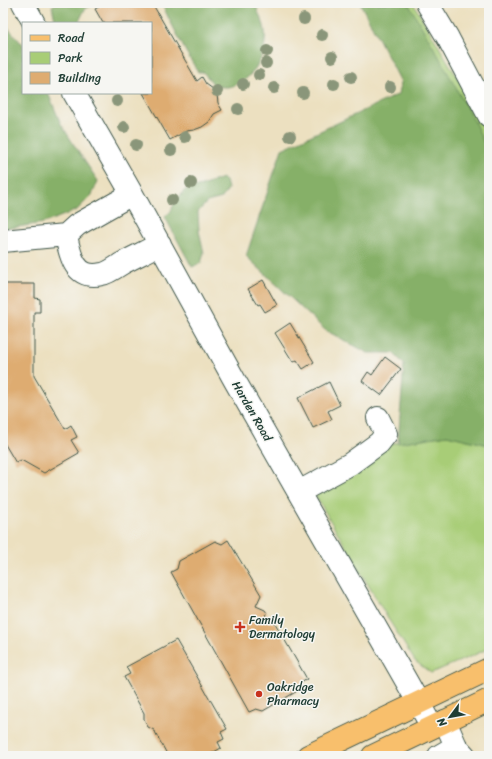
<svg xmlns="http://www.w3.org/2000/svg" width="492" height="759" font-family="Sriracha,sans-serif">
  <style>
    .green { fill: #a8cd77; stroke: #648556 }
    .forest { fill: #86b068; stroke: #52764e }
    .building { fill: #deac71 }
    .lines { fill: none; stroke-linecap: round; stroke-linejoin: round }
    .minor-casing { stroke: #3e5549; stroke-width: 24 }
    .major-casing { stroke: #3e5549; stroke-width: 24 }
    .minor { stroke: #fff; stroke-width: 22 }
    .major { stroke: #f8bf6c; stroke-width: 22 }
    .tree { fill: #8a967a }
    .poi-dot { fill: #c8321e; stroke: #f6f6f2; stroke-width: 1.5 }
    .labels { text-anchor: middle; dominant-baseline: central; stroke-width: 3; stroke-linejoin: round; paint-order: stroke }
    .street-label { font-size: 12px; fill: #1f3d34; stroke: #f6f6f2 }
    .poi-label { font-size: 12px; fill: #1f3d34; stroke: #f6f6f2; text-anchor: start }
  </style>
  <rect width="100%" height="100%" fill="#f6f6f2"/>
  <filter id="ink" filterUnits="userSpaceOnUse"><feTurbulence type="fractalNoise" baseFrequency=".025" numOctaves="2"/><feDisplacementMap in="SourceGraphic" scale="8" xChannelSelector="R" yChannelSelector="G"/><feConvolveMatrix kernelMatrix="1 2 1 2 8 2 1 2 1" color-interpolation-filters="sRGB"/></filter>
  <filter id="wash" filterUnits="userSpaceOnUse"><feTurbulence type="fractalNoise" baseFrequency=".012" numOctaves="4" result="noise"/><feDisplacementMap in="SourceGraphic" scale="16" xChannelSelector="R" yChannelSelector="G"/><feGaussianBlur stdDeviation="0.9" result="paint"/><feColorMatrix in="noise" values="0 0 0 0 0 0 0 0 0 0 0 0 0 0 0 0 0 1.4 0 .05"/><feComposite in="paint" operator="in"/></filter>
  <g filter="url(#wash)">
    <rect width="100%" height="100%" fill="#ece0c0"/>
    <!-- green -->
    <path class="green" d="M 383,3 L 413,3 L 489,131 L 489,191 Z
      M 447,435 L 489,445 L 489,648 L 472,656 L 431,673 L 415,661 L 387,617 L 314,493 L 388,444 Z"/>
    <!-- forest -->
    <path class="forest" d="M 58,3 L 97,3 L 85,9 L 78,23 L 61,23 L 55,20 L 52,6 Z
      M 161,3 L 260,3 L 257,9 C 259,15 263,21 264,26 C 270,50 254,83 228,87 C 224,87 219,87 215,86 L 203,72 L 198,72 L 186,52 Z
      M 360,3 L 408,3 L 438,55 L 475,123 L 489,154 L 489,445 L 447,435 L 398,443 L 404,364 L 393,353 L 368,353 L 325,330 L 246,256 L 282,149 L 399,94 L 401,82 Z
      M 3,22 L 23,45 L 23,93 L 48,93 L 61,124 L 76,148 L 98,181 L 92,195 L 77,210 L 44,223 L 3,229 Z
      M 222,178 L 226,181 L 228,189 L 222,198 L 207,202 L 198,212 L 199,231 L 204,253 L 201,263 L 192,267 L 165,217 L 171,211 L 174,204 L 185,190 L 202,186 Z"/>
    <g id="blocks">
      <!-- building -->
      <path class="building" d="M 106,3 L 152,3 L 197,81 L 202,77 L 206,84 L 213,89 L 217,95 L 218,103 L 222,110 L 214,114 L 209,122 L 202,127 L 194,130 L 186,131 L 170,140 L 143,93 L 151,93 L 151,23 L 103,23 L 95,9 Z
        M 263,280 L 277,305 L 265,312 L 260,304 L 258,305 L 248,289 Z
        M 3,284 L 35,284 L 35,298 L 40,299 L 40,312 L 34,312 L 34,376 L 65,429 L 71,425 L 77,437 L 71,440 L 79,453 L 44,473 L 21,460 L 16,463 L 3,441 Z
        M 290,323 L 314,362 L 303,369 L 297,360 L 293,362 L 275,333 Z
        M 385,357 L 401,369 L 381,395 L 362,381 L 368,372 L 372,375 Z
        M 329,382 L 340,405 L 328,411 L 332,419 L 313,428 L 298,398 Z
        M 228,540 L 261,595 L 256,606 L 265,610 L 267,613 L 265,621 L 275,623 L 307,679 L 301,683 L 299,690 L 263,711 L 256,709 L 249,712 L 171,572 L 177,569 L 179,561 L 215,541 L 222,544 Z
        M 176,640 L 227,729 L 221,732 L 224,739 L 218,742 L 221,748 L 207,756 L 168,756 L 154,730 L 148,727 L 144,719 L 144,713 L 124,677 L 130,674 L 126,667 Z"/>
    </g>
  </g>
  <g filter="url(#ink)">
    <use href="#blocks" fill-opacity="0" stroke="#3e5549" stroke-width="1"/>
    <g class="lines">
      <!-- minor casing -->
      <g class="minor-casing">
        <path id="minor" d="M 23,3 L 34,23
          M 427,3 L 448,38 L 489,116
          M 74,93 L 132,194 L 235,381 L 408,684 L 432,727
          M 132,194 L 77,225 L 66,235 C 70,256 75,280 102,274 C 108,273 115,268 121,264 C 134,257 147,251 160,244
          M 3,241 L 66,235
          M 299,492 L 350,464 L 379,443 L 386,434 L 378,418
          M 445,721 L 456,746 L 465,756
          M 439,756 L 456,746"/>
      </g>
      <!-- major casing -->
      <g class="major-casing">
        <path id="major" d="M 308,756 L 489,669
          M 373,756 L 489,700"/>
      </g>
      <!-- minor -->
      <use href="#minor" class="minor"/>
      <!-- major -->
      <use href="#major" class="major"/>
    </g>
    <!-- trees -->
    <g class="tree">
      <circle cx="304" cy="19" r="6"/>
      <circle cx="322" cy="35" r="6"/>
      <circle cx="267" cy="51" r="6"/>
      <circle cx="332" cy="57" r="6"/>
      <circle cx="266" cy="63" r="6"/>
      <circle cx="259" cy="75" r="6"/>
      <circle cx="351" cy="77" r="6"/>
      <circle cx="243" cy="84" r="6"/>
      <circle cx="334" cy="84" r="6"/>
      <circle cx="390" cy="87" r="6"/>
      <circle cx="274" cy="88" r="6"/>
      <circle cx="217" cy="91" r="6"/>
      <circle cx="303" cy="93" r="6"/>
      <circle cx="117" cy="101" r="6"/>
      <circle cx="238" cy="109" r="6"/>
      <circle cx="124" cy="127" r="6"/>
      <circle cx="290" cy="136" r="6"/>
      <circle cx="185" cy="137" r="6"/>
      <circle cx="136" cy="145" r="6"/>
      <circle cx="171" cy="150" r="6"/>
      <circle cx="191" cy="183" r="6"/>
      <circle cx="172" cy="200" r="6"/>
    </g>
  </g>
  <!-- markers -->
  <g class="poi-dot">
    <path d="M238 621h4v4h4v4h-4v4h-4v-4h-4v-4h4z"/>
    <circle cx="259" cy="694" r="4"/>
  </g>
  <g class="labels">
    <!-- street labels -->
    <g class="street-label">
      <text transform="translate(252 411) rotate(60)">Harden Road</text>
    </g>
    <!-- poi labels -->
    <g class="poi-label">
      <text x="249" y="620">Family<tspan x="249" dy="14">Dermatology</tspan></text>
      <text x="267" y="687">Oakridge<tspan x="267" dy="14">Pharmacy</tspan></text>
    </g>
  </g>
  <!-- margin -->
  <rect width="492" height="759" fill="none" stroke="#f6f6f2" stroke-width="16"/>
  <!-- legend -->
  <rect x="22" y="22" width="130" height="72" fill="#f6f6f2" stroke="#a0aca6"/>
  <rect x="30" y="35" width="20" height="6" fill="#f8bf6c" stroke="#a0aca6"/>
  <text x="58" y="42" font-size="12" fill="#1f3d34">Road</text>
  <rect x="30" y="52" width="20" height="12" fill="#a8cd77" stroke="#a0aca6"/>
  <text x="58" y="62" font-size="12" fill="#1f3d34">Park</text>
  <rect x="30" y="72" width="20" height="12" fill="#deac71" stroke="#a0aca6"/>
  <text x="58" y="82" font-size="12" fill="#1f3d34">Building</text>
  <!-- north arrow -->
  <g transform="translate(450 717) rotate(238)" stroke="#f6f6f2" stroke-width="3" paint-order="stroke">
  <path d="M0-3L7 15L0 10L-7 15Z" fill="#1f3d34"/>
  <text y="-6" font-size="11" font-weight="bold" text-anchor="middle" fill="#1f3d34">N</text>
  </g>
</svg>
